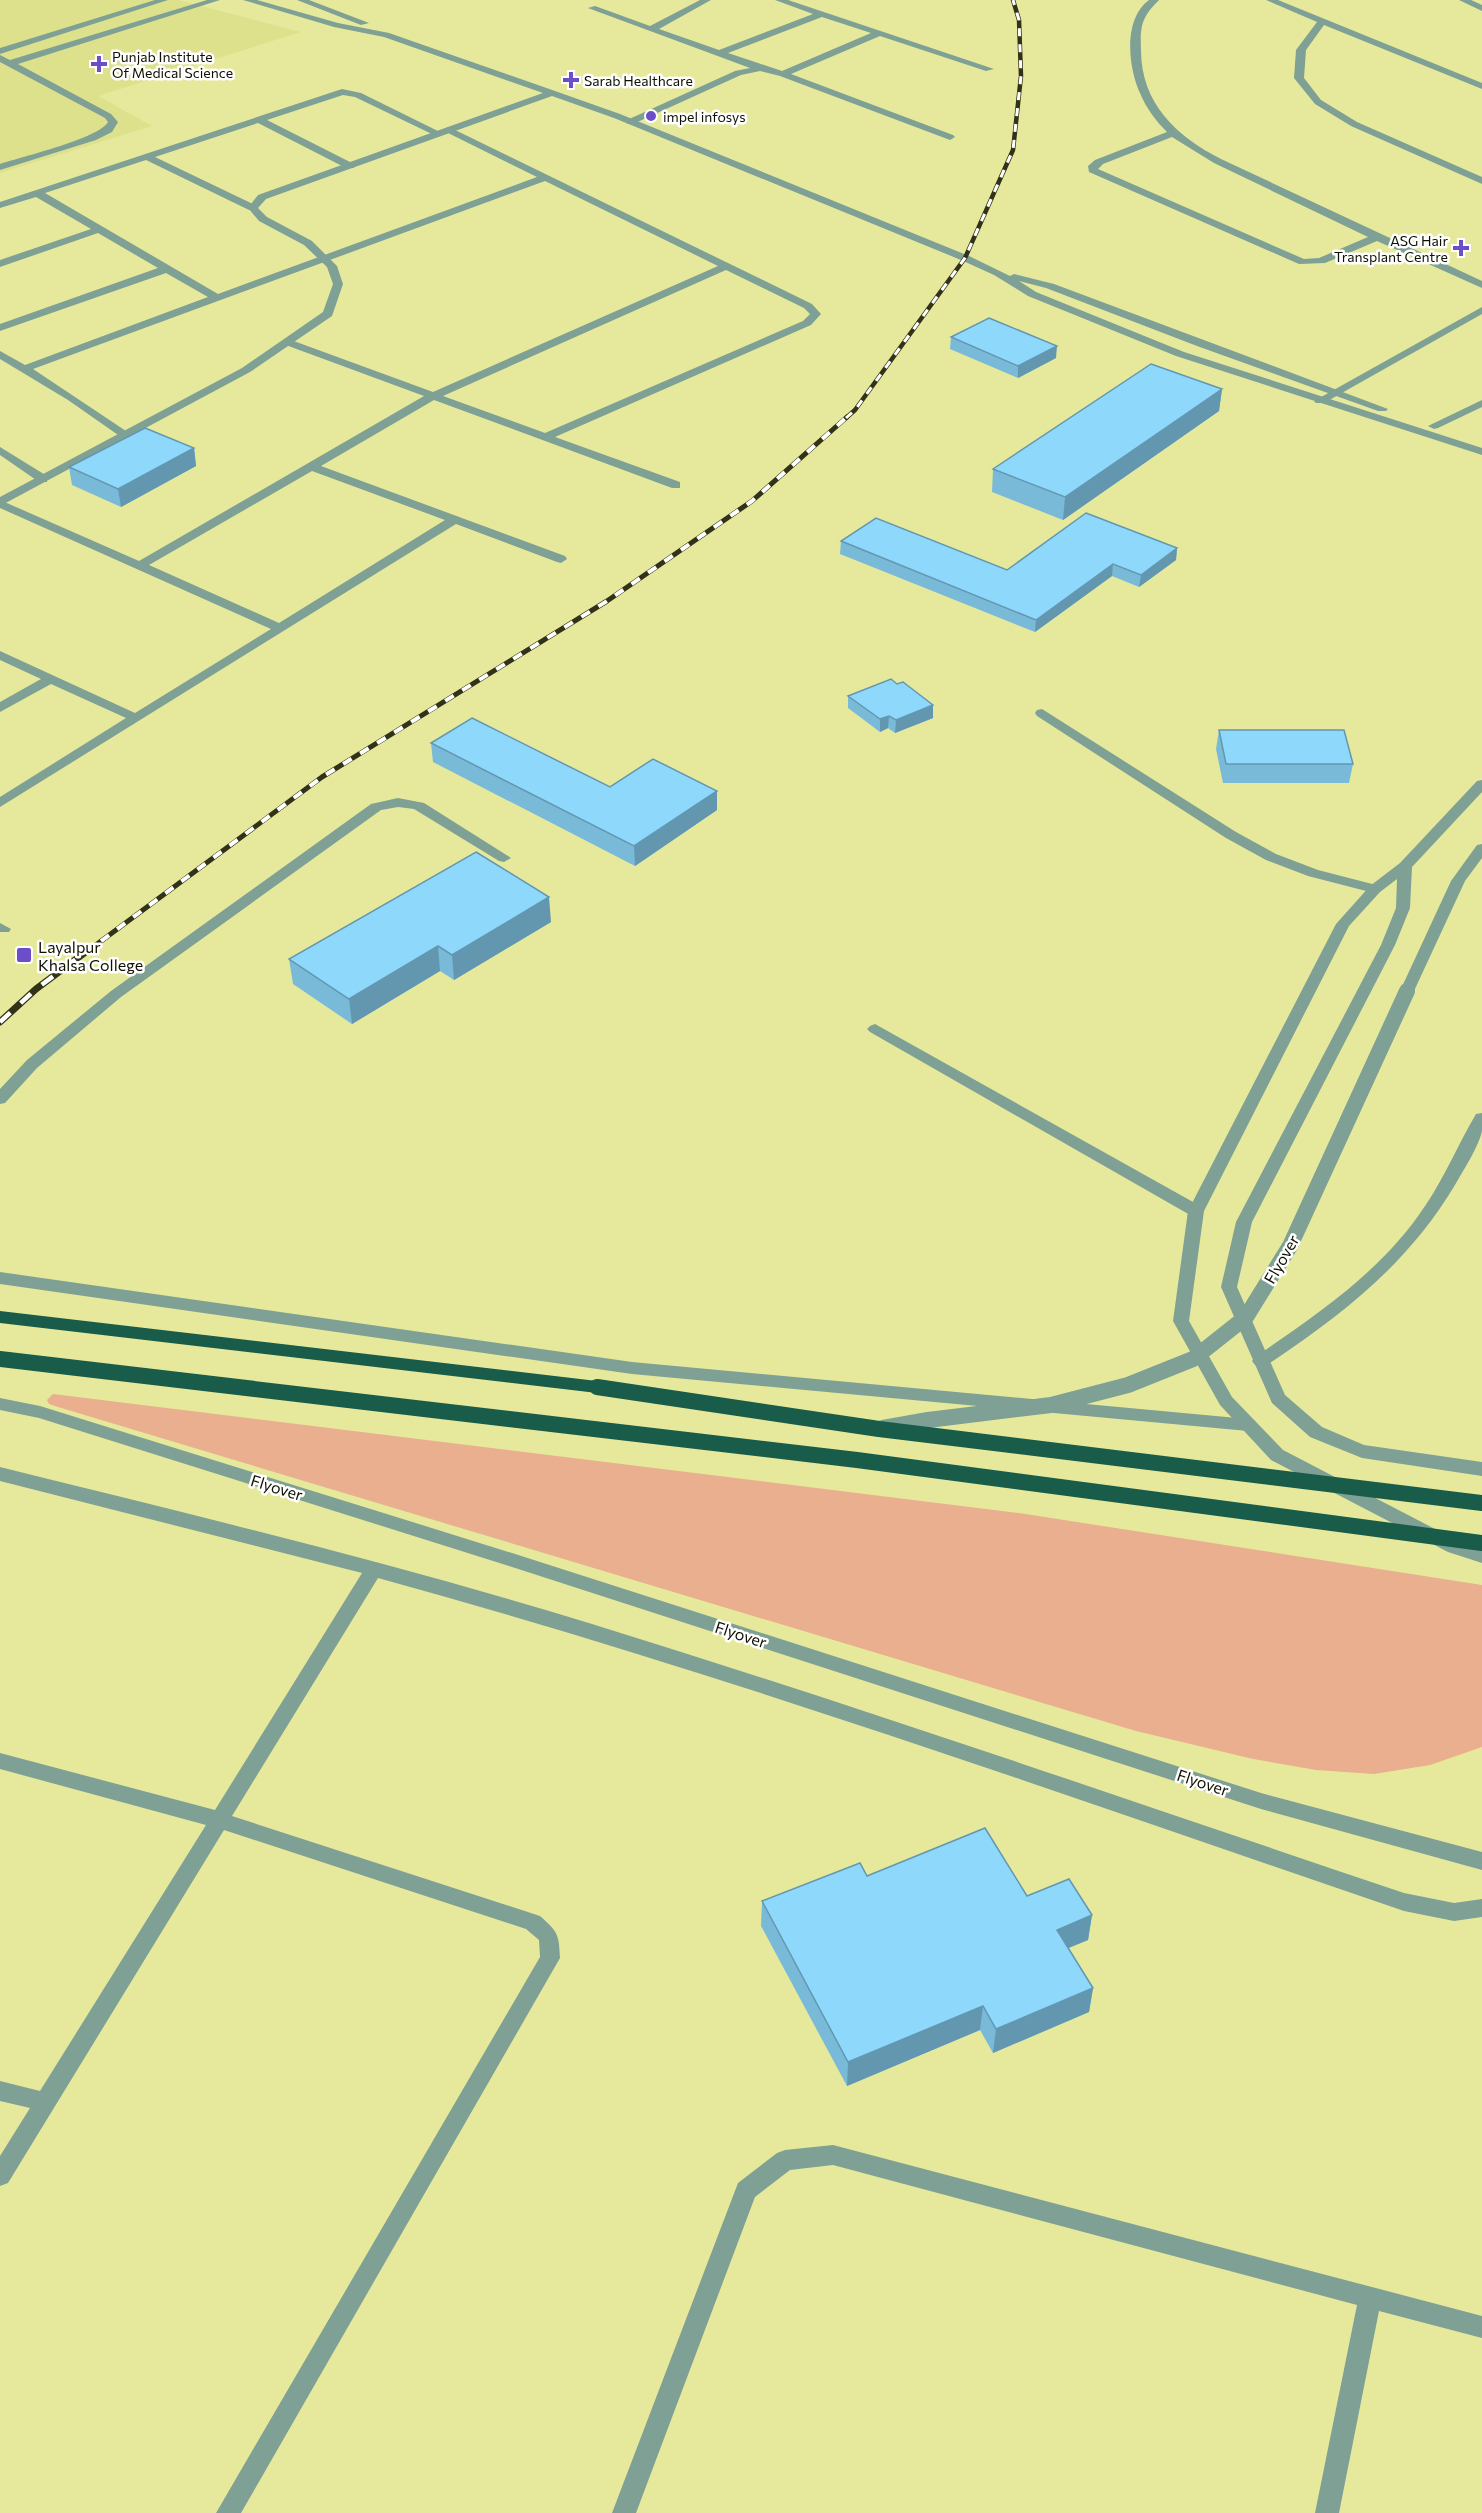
<svg xmlns="http://www.w3.org/2000/svg" width="1482" height="2513" font-family="Commissioner,sans-serif">
  <style>
    .built { fill: #dee18c }
    .green { fill: #e9af8e }
    .lines { fill: none; stroke-linecap: round; stroke-linejoin: round }
    .service { fill: #7fa094; fill-rule: evenodd }
    .minor { fill: #7fa094; fill-rule: evenodd }
    .tertiary { fill: #7fa094; fill-rule: evenodd }
    .trunk { fill: #185c49; fill-rule: evenodd }
    .rail-far2-casing { stroke: #313218; stroke-width: 4.5 }
    .rail-far1-casing { stroke: #313218; stroke-width: 5 }
    .rail-casing { stroke: #313218; stroke-width: 7 }
    .rail-far2 { stroke: #fff; stroke-width: 3; stroke-dasharray: 8; stroke-linecap: butt }
    .rail-far1 { stroke: #fff; stroke-width: 4; stroke-dasharray: 10; stroke-linecap: butt }
    .rail { stroke: #fff; stroke-width: 4.5; stroke-dasharray: 14; stroke-linecap: butt }
    .tertiary-bridge { stroke: #7fa094; stroke-width: 16 }
    .trunk-bridge { stroke: #185c49; stroke-width: 16 }
    .wall { fill: #7abad9 }
    .shaded-wall { fill: #6397b0 }
    .building { fill: #8ed8fc; stroke: #6397b0; stroke-width: 1.5 }
    .poi-dot { fill: #6c4fc8; stroke: #fff; stroke-width: 2 }
    .labels { text-anchor: middle; dominant-baseline: central; stroke-width: 5; stroke-linejoin: round; paint-order: stroke }
    .far-poi-label { font-size: 14px; fill: #101000; stroke: #fff; text-anchor: start }
    .poi-label { font-size: 16px; fill: #101000; stroke: #fff; text-anchor: start }
    .street-label { font-size: 16px; fill: #101000; stroke: #fff }
  </style>
  <rect width="100%" height="100%" fill="#e6e99c"/>
  <!-- built -->
  <path class="built" d="M 0,0 L 179,0 L 301,32 L 98,96 L 152,126 L 0,173 Z"/>
  <!-- green -->
  <path class="green" d="M 53,1394 L 1019,1513 L 1482,1585 L 1482,1747 L 1430,1765 L 1374,1774 L 1316,1770 L 1253,1759 L 1136,1731 L 58,1407 L 49,1404 L 47,1400 Z"/>
  <g class="lines">
    <!-- service -->
    <path class="service" d="M 155,0 L 168,0 L 0,54 L 0,48 Z
      M 207,0 L 220,0 L 18,64 L 111,114 L 118,122 L 112,132 L 96,140 L 0,170 L 0,164 C 21,157 100,138 108,122 L 105,118 L 0,62 L 0,55 L 10,60 Z
      M 1042,709 L 1236,832 L 1276,854 L 1318,870 L 1380,886 L 1382,889 L 1375,893 L 1370,892 L 1308,876 L 1266,860 L 1226,838 L 1037,716 L 1035,713 L 1037,710 Z
      M 398,798 L 424,803 L 511,858 L 504,862 L 499,861 L 414,809 L 398,807 L 381,810 L 121,997 L 37,1068 L 5,1103 L 0,1104 L 0,1089 L 27,1060 L 111,991 L 371,804 Z
      M 875,1024 L 1202,1207 L 1204,1211 L 1202,1215 L 1190,1215 L 870,1032 L 867,1029 L 870,1026 Z
      M 1482,1113 C 1482,1119 1482,1126 1482,1131 C 1479,1146 1463,1171 1455,1185 C 1407,1265 1343,1314 1267,1365 L 1261,1367 L 1255,1365 L 1252,1361 L 1255,1357 C 1318,1314 1383,1270 1425,1206 C 1445,1177 1458,1144 1476,1114 Z
      M 0,1272 L 632,1362 L 1248,1419 L 1254,1420 L 1257,1425 L 1254,1430 L 1248,1431 L 632,1374 L 0,1284 Z
      M 833,2145 L 1482,2316 L 1482,2338 L 1379,2311 L 1339,2513 L 1315,2513 L 1357,2305 L 833,2165 L 790,2170 L 755,2197 L 636,2513 L 612,2513 L 738,2183 L 777,2153 L 785,2150 Z"/>
    <!-- minor -->
    <path class="minor" d="M 700,0 L 711,0 L 659,29 L 719,50 L 813,14 L 775,0 L 788,0 L 994,69 L 986,71 L 880,36 L 791,74 L 953,135 L 955,137 L 950,140 L 780,76 L 760,71 L 741,75 L 633,124 L 627,124 L 627,120 L 735,71 L 750,68 L 588,8 L 595,6 L 650,26 ZM 822,17 L 871,33 L 782,71 L 728,53 Z
      M 1149,0 L 1159,0 C 1142,17 1140,25 1141,50 C 1141,103 1176,136 1221,159 L 1482,281 L 1482,288 L 1377,241 L 1325,263 L 1299,264 L 1089,172 L 1088,166 L 1095,160 L 1167,132 C 1156,121 1146,108 1140,93 C 1128,67 1123,19 1149,0 ZM 1172,137 L 1214,163 L 1368,237 L 1319,258 L 1304,259 L 1098,169 L 1103,164 Z
      M 1266,0 L 1278,0 L 1482,83 L 1482,89 L 1324,25 L 1306,50 L 1304,78 L 1321,100 L 1357,122 L 1482,177 L 1482,184 L 1351,126 L 1315,104 L 1294,78 L 1296,50 L 1317,22 Z
      M 1459,0 L 1471,0 L 1482,5 L 1482,11 Z
      M 342,89 L 361,93 L 444,134 L 436,136 L 355,97 L 343,95 L 267,120 L 354,164 L 354,168 L 346,168 L 258,123 L 155,157 L 257,206 L 257,210 L 249,210 L 146,160 L 45,193 L 218,294 L 537,177 L 446,132 L 446,128 L 449,127 L 812,304 L 821,314 L 811,325 L 555,437 L 680,482 L 680,488 L 672,488 L 434,400 L 321,466 L 565,556 L 567,559 L 561,563 L 557,562 L 456,524 L 0,807 L 0,797 L 126,718 L 51,684 L 0,712 L 0,702 L 41,679 L 0,660 L 0,651 L 135,713 L 271,629 L 0,508 L 0,500 L 139,561 L 424,396 L 283,344 L 283,340 L 291,340 L 433,392 L 718,266 L 545,181 L 33,369 L 129,433 L 129,437 L 121,437 L 68,400 L 0,359 L 0,351 L 25,365 L 208,297 L 166,273 L 0,331 L 0,324 L 158,268 L 98,233 L 0,267 L 0,260 L 91,229 L 36,197 L 0,208 L 0,202 ZM 726,270 L 804,308 L 810,314 L 803,321 L 545,433 L 443,396 ZM 312,471 L 445,520 L 279,623 L 149,565 Z
      M 1482,307 L 1482,314 L 1324,403 L 1316,403 L 1314,401 Z
      M 1482,400 L 1482,407 L 1438,428 L 1434,429 L 1428,426 Z
      M 0,447 L 47,476 L 47,482 L 39,482 L 0,455 Z
      M 0,923 L 11,929 L 9,932 L 0,932 Z
      M 0,1467 C 198,1516 397,1564 592,1624 C 864,1708 1134,1802 1404,1893 L 1454,1903 L 1482,1899 L 1482,1917 L 1454,1921 L 1404,1911 C 1064,1795 725,1673 378,1578 L 232,1816 L 540,1916 C 558,1932 559,1934 560,1958 L 241,2513 L 216,2513 L 540,1957 L 539,1940 L 526,1929 L 224,1830 L 8,2183 L 0,2186 L 0,2156 L 30,2108 L 0,2101 L 0,2081 L 40,2091 L 206,1825 L 0,1769 L 0,1753 L 215,1810 L 362,1573 L 0,1481 Z"/>
    <!-- tertiary -->
    <path class="tertiary" d="M 243,0 L 257,0 L 338,23 L 389,33 L 555,91 L 620,114 L 969,256 L 1010,276 L 1014,274 L 1054,284 L 1388,409 L 1386,411 L 1378,411 L 1197,346 L 1046,288 L 1019,281 L 1036,292 L 1184,352 L 1482,448 L 1482,455 L 1176,356 L 1028,296 L 994,275 L 961,260 L 614,118 L 552,96 L 266,199 L 258,208 L 267,217 L 312,241 L 337,266 L 343,284 L 332,316 L 250,372 L 0,506 L 0,497 L 242,368 L 323,312 L 333,284 L 327,267 L 304,245 L 259,221 L 248,208 L 258,195 L 543,93 L 384,37 L 334,27 Z
      M 297,0 L 309,0 L 369,23 L 361,25 Z
      M 1482,780 L 1482,792 L 1412,867 L 1410,908 L 1395,945 L 1252,1222 L 1237,1287 L 1285,1395 L 1322,1427 L 1364,1445 L 1482,1462 L 1482,1476 L 1362,1458 L 1310,1437 L 1272,1403 L 1221,1287 L 1236,1222 L 1381,945 L 1396,908 L 1397,879 L 1380,892 L 1349,926 L 1204,1211 L 1189,1321 L 1232,1397 L 1283,1450 L 1460,1542 L 1482,1549 L 1482,1563 L 1448,1552 L 1271,1460 L 1220,1405 L 1173,1321 L 1188,1211 L 1336,924 L 1370,886 L 1400,863 L 1477,781 Z
      M 1482,844 L 1482,858 L 1465,881 L 1414,991 L 1412,994 L 1402,994 L 1400,991 L 1451,881 L 1477,845 Z
      M 0,1398 L 40,1406 L 512,1553 L 1261,1793 L 1482,1852 L 1482,1870 L 1261,1809 L 509,1566 L 39,1418 L 0,1410 Z"/>
    <!-- trunk -->
    <path class="trunk" d="M 0,1311 L 597,1381 L 603,1383 L 606,1387 L 603,1391 L 597,1393 L 0,1323 Z"/>
    <!-- rail-far2 casing -->
    <g class="rail-far2-casing">
      <path id="rail-far2" d="M 846,418 L 855,410 L 965,258 L 1013,150 L 1021,76 L 1019,20 L 1013,0"/>
    </g>
    <!-- rail-far1 casing -->
    <g class="rail-far1-casing">
      <path id="rail-far1" d="M 85,953 L 322,777 L 607,601 L 752,501 L 847,417"/>
    </g>
    <!-- rail casing -->
    <g class="rail-casing">
      <path id="rail" d="M 0,1022 L 36,989 L 87,951"/>
    </g>
    <!-- rail-far2 -->
    <use href="#rail-far2" class="rail-far2"/>
    <!-- rail-far1 -->
    <use href="#rail-far1" class="rail-far1"/>
    <!-- rail -->
    <use href="#rail" class="rail"/>
    <!-- tertiary-bridge -->
    <path class="tertiary-bridge" d="M 883,1428 L 928,1420 L 1051,1405 L 1128,1385 L 1193,1359 L 1246,1317 L 1290,1246 L 1407,991"/>
    <!-- trunk-bridge -->
    <path class="trunk-bridge" d="M 0,1359 L 857,1460 L 1482,1543
      M 597,1387 L 879,1429 L 1482,1503"/>
  </g>
  <!-- wall -->
  <path class="wall" d="M 951,337 L 1056,358 L 1018,378 L 950,349 Z
    M 1222,389 L 1219,411 L 1063,520 L 992,492 L 993,469 Z
    M 194,448 L 196,466 L 121,507 L 72,485 L 69,467 Z
    M 841,541 L 1007,570 L 1177,548 L 1176,560 L 1139,587 L 1112,576 L 1035,632 L 840,554 Z
    M 897,684 L 933,705 L 933,718 L 895,733 L 888,728 L 880,732 L 848,708 L 848,696 Z
    M 1219,730 L 1353,764 L 1349,783 L 1223,783 L 1216,749 Z
    M 431,743 L 610,787 L 717,791 L 717,810 L 635,866 L 433,762 Z
    M 551,922 L 454,980 L 440,971 L 352,1024 L 293,984 L 289,959 Z
    M 867,1876 L 1027,1896 L 1092,1915 L 1088,1940 L 1068,1948 L 1093,1988 L 1089,2012 L 993,2053 L 980,2030 L 847,2086 L 761,1926 L 762,1901 Z"/>
  <!-- shaded-wall -->
  <path class="shaded-wall" d="M 1057,346 L 1056,358 L 1018,378 L 1018,366 Z
    M 1222,389 L 1219,411 L 1063,520 L 1065,497 Z
    M 194,448 L 196,466 L 121,507 L 118,489 Z
    M 1177,548 L 1176,560 L 1139,587 L 1141,575 Z
    M 1113,564 L 1112,576 L 1035,632 L 1036,620 Z
    M 933,705 L 933,718 L 895,733 L 896,720 Z
    M 889,716 L 888,728 L 880,732 L 880,719 Z
    M 717,791 L 717,810 L 635,866 L 634,846 Z
    M 549,897 L 551,922 L 454,980 L 452,955 Z
    M 438,946 L 440,971 L 352,1024 L 349,999 Z
    M 1092,1915 L 1088,1940 L 1054,1954 L 1057,1930 Z
    M 1093,1988 L 1089,2012 L 993,2053 L 996,2029 Z
    M 983,2006 L 980,2030 L 847,2086 L 848,2062 Z"/>
  <!-- building -->
  <path class="building" d="M 989,318 L 1057,346 L 1018,366 L 951,337 Z
    M 1151,364 L 1222,389 L 1065,497 L 993,469 Z
    M 145,428 L 194,448 L 118,489 L 69,467 Z
    M 1086,513 L 1177,548 L 1141,575 L 1113,564 L 1036,620 L 841,541 L 876,518 L 1007,570 Z
    M 891,679 L 897,684 L 903,682 L 933,705 L 896,720 L 889,716 L 880,719 L 848,696 Z
    M 472,718 L 610,787 L 653,759 L 717,791 L 634,846 L 431,743 Z
    M 1219,730 L 1344,730 L 1353,764 L 1226,764 Z
    M 476,852 L 549,897 L 452,955 L 438,946 L 349,999 L 289,959 Z
    M 985,1828 L 1027,1896 L 1069,1879 L 1092,1915 L 1057,1930 L 1093,1988 L 996,2029 L 983,2006 L 848,2062 L 762,1901 L 860,1863 L 867,1876 Z"/>
  <!-- markers -->
  <g class="poi-dot">
    <path d="M96 55h6v6h6v6h-6v6h-6v-6h-6v-6h6z"/>
    <path d="M568 71h6v6h6v6h-6v6h-6v-6h-6v-6h6z"/>
    <circle cx="651" cy="116" r="6"/>
    <path d="M1458 239h6v6h6v6h-6v6h-6v-6h-6v-6h6z"/>
    <rect x="16" y="947" width="16" height="16" rx="3"/>
  </g>
  <g class="labels">
    <!-- far-poi labels -->
    <g class="far-poi-label">
      <text x="112" y="56">Punjab Institute<tspan x="112" dy="16">Of Medical Science</tspan></text>
      <text x="584" y="80">Sarab Healthcare</text>
      <text x="663" y="116">impel infosys</text>
      <text x="1448" y="240" text-anchor="end">ASG Hair<tspan x="1448" dy="16">Transplant Centre</tspan></text>
    </g>
    <!-- poi labels -->
    <g class="poi-label">
      <text x="38" y="946">Layalpur<tspan x="38" dy="18">Khalsa College</tspan></text>
    </g>
    <!-- street labels -->
    <g class="street-label">
      <text transform="translate(1281 1259) rotate(-60)">Flyover</text>
      <text transform="translate(277 1487) rotate(17)">Flyover</text>
      <text transform="translate(741 1634) rotate(18)">Flyover</text>
      <text transform="translate(1203 1782) rotate(18)">Flyover</text>
    </g>
  </g>
</svg>
